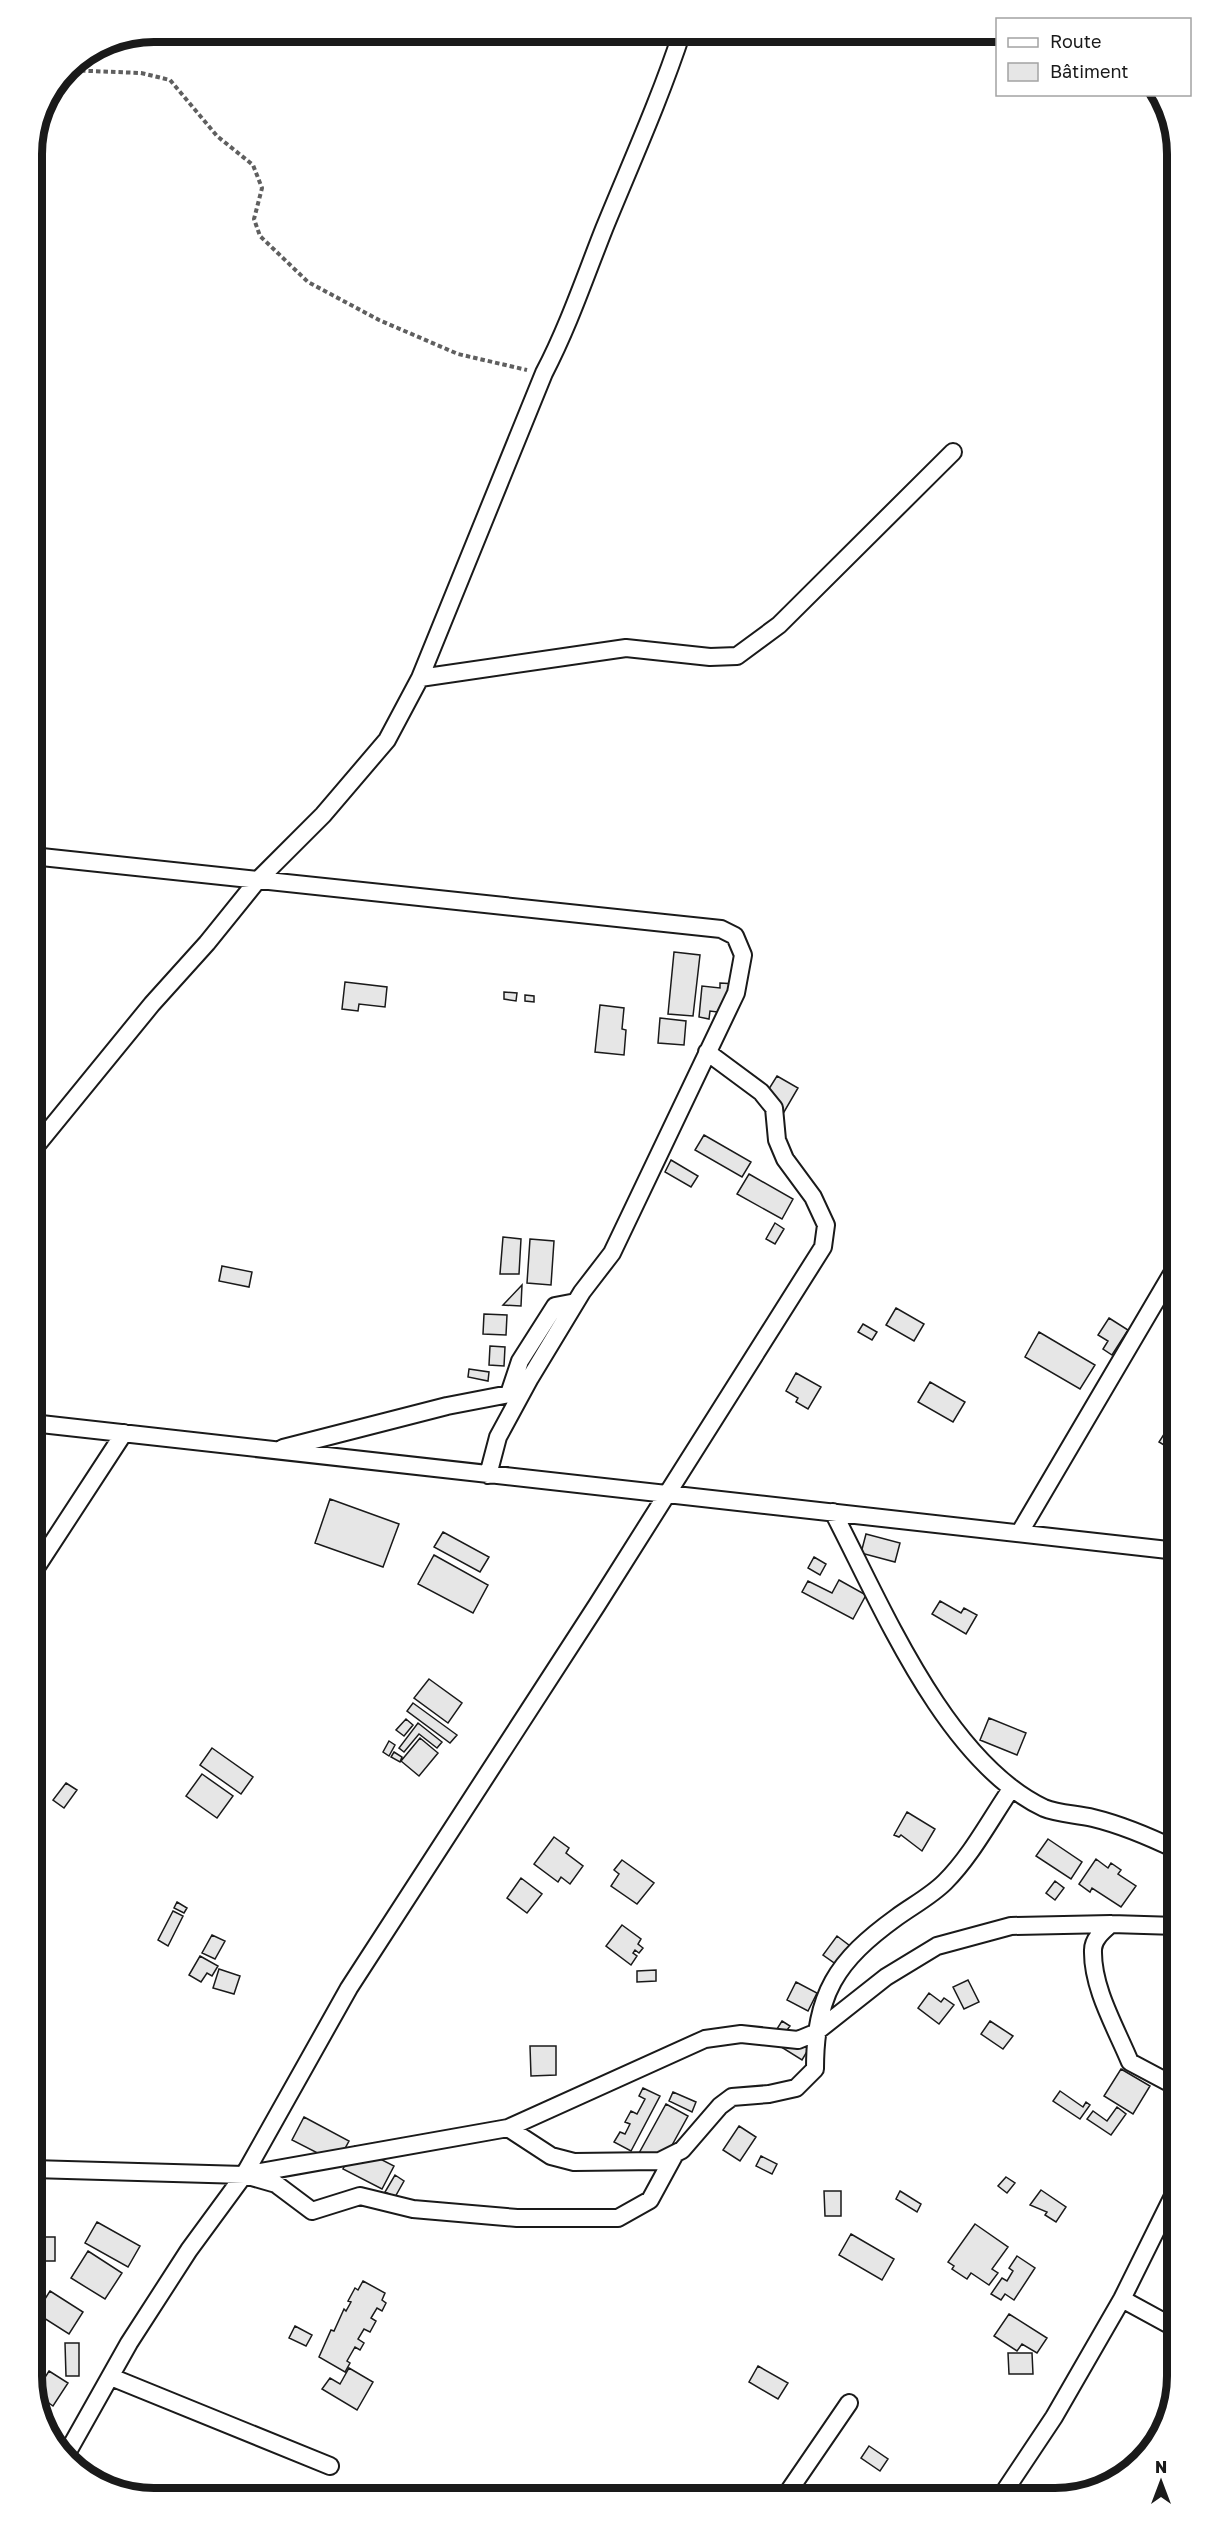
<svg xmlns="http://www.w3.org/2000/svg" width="1209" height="2530" font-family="'Golos Text',sans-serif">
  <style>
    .building { fill: #e6e6e6; stroke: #1a1a1a; stroke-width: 1.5 }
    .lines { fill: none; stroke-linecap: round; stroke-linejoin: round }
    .minor-casing { stroke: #1a1a1a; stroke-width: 20 }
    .path { stroke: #5f5f5f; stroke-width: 4; stroke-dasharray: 4.5 3; stroke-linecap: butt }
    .minor { stroke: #fff; stroke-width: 16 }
    .rim { fill: none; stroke: #1a1a1a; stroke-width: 8 }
  </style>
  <rect width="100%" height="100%" fill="#fff"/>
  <!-- building -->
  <path class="building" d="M 674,952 L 700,955 L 693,1016 L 668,1014 Z
    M 345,982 L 387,987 L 385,1007 L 359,1004 L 358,1011 L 342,1009 Z
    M 720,983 L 737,984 L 733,1014 L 710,1011 L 709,1019 L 699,1017 L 702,986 L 720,988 Z
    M 504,992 L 517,993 L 516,1001 L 504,999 Z
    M 525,995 L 534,996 L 534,1002 L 525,1001 Z
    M 600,1005 L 624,1008 L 622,1029 L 626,1030 L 624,1055 L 595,1052 Z
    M 660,1018 L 686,1021 L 684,1045 L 658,1043 Z
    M 777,1076 L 798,1088 L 784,1112 L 762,1100 Z
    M 704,1135 L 751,1162 L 742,1177 L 695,1150 Z
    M 671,1160 L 698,1176 L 691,1187 L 665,1172 Z
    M 749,1174 L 793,1199 L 782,1219 L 737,1194 Z
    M 775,1223 L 784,1229 L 775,1244 L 766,1239 Z
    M 503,1237 L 521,1239 L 519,1274 L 500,1274 Z
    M 530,1239 L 554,1241 L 551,1285 L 527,1283 Z
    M 222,1266 L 252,1272 L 249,1287 L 219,1281 Z
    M 522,1285 L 521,1306 L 503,1305 Z
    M 896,1308 L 924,1324 L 914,1341 L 886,1325 Z
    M 484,1314 L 507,1315 L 506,1335 L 483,1334 Z
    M 1109,1318 L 1128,1330 L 1112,1355 L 1103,1349 L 1108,1341 L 1098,1335 Z
    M 863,1324 L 877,1332 L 872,1340 L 858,1332 Z
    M 1039,1332 L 1095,1365 L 1080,1389 L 1025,1357 Z
    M 490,1346 L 505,1347 L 504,1366 L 489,1365 Z
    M 469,1369 L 489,1372 L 488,1381 L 468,1377 Z
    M 796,1373 L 821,1387 L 808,1409 L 796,1402 L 798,1398 L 786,1391 Z
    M 930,1382 L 965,1402 L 953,1422 L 918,1402 Z
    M 1177,1414 L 1177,1453 L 1159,1442 Z
    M 330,1499 L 399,1524 L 383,1567 L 315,1543 Z
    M 443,1532 L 489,1557 L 480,1572 L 434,1547 Z
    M 866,1534 L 900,1543 L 895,1562 L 861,1553 Z
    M 434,1555 L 488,1585 L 473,1613 L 418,1584 Z
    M 814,1557 L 826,1564 L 820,1575 L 808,1568 Z
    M 839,1580 L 866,1595 L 853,1619 L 802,1592 L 808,1581 L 832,1593 Z
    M 940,1601 L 961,1613 L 964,1608 L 977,1615 L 966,1634 L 932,1614 Z
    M 429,1679 L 462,1703 L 448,1723 L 414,1698 Z
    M 413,1703 L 457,1735 L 450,1743 L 407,1711 Z
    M 32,1710 L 41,1716 L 32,1729 Z
    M 989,1718 L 1026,1733 L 1017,1755 L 980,1740 Z
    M 406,1719 L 413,1725 L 404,1736 L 396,1730 Z
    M 418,1723 L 442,1742 L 437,1748 L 419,1734 L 404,1752 L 399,1748 Z
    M 420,1738 L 438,1753 L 419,1776 L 401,1761 Z
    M 389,1741 L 395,1745 L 389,1756 L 383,1752 Z
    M 212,1748 L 253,1777 L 241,1794 L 200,1765 Z
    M 394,1752 L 402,1757 L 400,1762 L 391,1757 Z
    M 202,1774 L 233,1796 L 217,1818 L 186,1796 Z
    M 66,1783 L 77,1790 L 64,1808 L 53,1800 Z
    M 907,1812 L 935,1829 L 922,1851 L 901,1835 L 899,1837 L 894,1835 Z
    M 554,1837 L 569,1848 L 566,1853 L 583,1866 L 570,1884 L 561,1877 L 558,1882 L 534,1864 Z
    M 1048,1839 L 1082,1862 L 1071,1879 L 1036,1856 Z
    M 1096,1859 L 1108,1868 L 1111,1863 L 1121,1870 L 1118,1874 L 1136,1886 L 1121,1907 L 1092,1888 L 1090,1892 L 1079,1884 Z
    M 622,1860 L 654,1883 L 637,1904 L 611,1886 L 619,1874 L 614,1870 Z
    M 521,1878 L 542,1894 L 527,1913 L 507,1898 Z
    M 1055,1881 L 1064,1888 L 1055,1900 L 1046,1893 Z
    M 177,1902 L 187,1908 L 184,1913 L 174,1908 Z
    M 173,1911 L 183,1916 L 168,1946 L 158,1940 Z
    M 622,1925 L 641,1939 L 638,1944 L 643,1948 L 639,1953 L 635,1950 L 633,1953 L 637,1956 L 631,1965 L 606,1946 Z
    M 212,1935 L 225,1941 L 215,1959 L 202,1953 Z
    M 837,1936 L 854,1949 L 840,1967 L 823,1955 Z
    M 200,1956 L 218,1966 L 212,1976 L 207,1973 L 201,1982 L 189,1975 Z
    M 219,1969 L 240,1976 L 234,1994 L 213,1988 Z
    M 656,1970 L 656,1981 L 637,1982 L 637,1971 Z
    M 968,1980 L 979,2002 L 964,2009 L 953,1987 Z
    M 796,1982 L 817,1993 L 808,2011 L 787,2000 Z
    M 929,1993 L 941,2002 L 944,1998 L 954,2005 L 939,2024 L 918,2008 Z
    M 782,2021 L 790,2026 L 787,2030 L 798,2037 L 814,2040 L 802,2060 L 770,2040 Z
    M 990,2021 L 1013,2036 L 1003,2049 L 981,2034 Z
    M 530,2046 L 556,2046 L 556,2075 L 531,2076 Z
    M 1121,2069 L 1150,2086 L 1133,2114 L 1104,2096 Z
    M 643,2088 L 660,2096 L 631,2151 L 614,2142 L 620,2132 L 625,2134 L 630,2124 L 625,2122 L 631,2111 L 637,2114 L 645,2099 L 639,2096 Z
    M 1060,2091 L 1083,2107 L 1086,2102 L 1090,2105 L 1080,2119 L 1053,2101 Z
    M 673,2092 L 696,2102 L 692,2112 L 669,2101 Z
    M 666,2104 L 688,2116 L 660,2167 L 638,2155 Z
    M 1117,2107 L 1126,2114 L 1111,2135 L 1087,2119 L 1093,2111 L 1107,2121 Z
    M 304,2117 L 349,2141 L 337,2163 L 292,2140 Z
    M 739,2126 L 756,2137 L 740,2161 L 723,2150 Z
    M 355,2146 L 394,2166 L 382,2189 L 343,2169 Z
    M 761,2156 L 777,2164 L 772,2174 L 756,2166 Z
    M 395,2175 L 404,2181 L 395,2197 L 385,2192 Z
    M 1006,2177 L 1015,2183 L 1007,2193 L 998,2186 Z
    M 1041,2190 L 1066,2207 L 1056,2222 L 1045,2215 L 1047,2212 L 1030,2205 Z
    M 824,2191 L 841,2191 L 841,2216 L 825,2216 Z
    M 900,2191 L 921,2204 L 917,2212 L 896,2199 Z
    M 97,2222 L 140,2246 L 128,2267 L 85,2243 Z
    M 975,2224 L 1008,2247 L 992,2269 L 998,2273 L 989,2285 L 971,2273 L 967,2279 L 952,2269 L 954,2266 L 948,2262 Z
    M 851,2234 L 894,2259 L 882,2280 L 839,2255 Z
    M 32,2237 L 55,2237 L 55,2261 L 32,2261 Z
    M 88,2251 L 122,2273 L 105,2299 L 71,2278 Z
    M 1017,2256 L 1035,2268 L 1014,2300 L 1005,2294 L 1001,2300 L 991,2294 L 1002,2278 L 1007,2281 L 1013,2271 L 1009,2268 Z
    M 363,2281 L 385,2293 L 382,2300 L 386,2303 L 382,2311 L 377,2308 L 371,2318 L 376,2321 L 370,2332 L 364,2329 L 358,2339 L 364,2343 L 360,2350 L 355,2347 L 347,2361 L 350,2363 L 345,2372 L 319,2357 L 331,2330 L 334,2331 L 344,2309 L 346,2311 L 351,2302 L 348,2301 L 355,2288 L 358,2290 Z
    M 50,2291 L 83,2312 L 69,2334 L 36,2313 Z
    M 1009,2314 L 1047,2338 L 1037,2353 L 1022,2344 L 1017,2351 L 994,2336 Z
    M 295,2326 L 312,2335 L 306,2346 L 289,2338 Z
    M 65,2343 L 79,2343 L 79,2376 L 66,2376 Z
    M 1008,2353 L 1032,2353 L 1033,2374 L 1009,2374 Z
    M 758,2366 L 788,2383 L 778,2399 L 749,2382 Z
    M 349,2368 L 373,2382 L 357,2410 L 322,2389 L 330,2378 L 340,2384 Z
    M 49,2371 L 68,2383 L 53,2406 L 35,2393 Z
    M 869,2446 L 888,2459 L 880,2471 L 861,2458 Z"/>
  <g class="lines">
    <!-- minor casing -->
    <g class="minor-casing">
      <path id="minor" d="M 420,678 L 626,648 L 710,657 L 737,656 L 779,625 L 953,452
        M 32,856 L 721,929 L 735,936 L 743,955 L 736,993 L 612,1253 L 582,1292 L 530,1378 L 498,1437 L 488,1475
        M 32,1151 L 152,1004 L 207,943 L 257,881 L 323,815 L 387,740 L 420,678 L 544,373 C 568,327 585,277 604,229 C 631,163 660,99 682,32
        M 32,1423 L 1177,1551
        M 283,1448 L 447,1406 L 509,1394 L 520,1361 L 555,1306 L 576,1302
        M 833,1512 C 882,1606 945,1761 1044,1808 C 1058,1814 1077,1814 1093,1818 C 1122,1825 1150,1837 1177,1850
        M 1020,1532 L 1177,1265
        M 32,1574 L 124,1433
        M 1111,1924 C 1103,1931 1093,1939 1093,1950 C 1092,1988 1116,2028 1130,2062 L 1177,2087
        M 508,2128 L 551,2156 L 574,2162 L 660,2161 L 682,2150 L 720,2106 L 732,2097 L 769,2094 L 796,2088 L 815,2069 C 815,1994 836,1961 897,1917 C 912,1906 931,1896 945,1882 C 971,1856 990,1820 1011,1789
        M 32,2169 L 244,2175 L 508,2128 L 705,2039 L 741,2034 L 798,2040 L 815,2033 L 886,1977 L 937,1946 L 1011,1926 L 1111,1924 L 1177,1926
        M 248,2176 L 276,2184 L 312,2211 L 360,2196 L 413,2209 L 517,2218 L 618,2218 L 650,2200 L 675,2154
        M 1122,2299 L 1177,2329
        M 111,2377 L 330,2466
        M 66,2455 L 129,2343 L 189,2250 L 244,2175 L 349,1988 L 597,1605 L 823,1247 L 826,1225 L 813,1197 L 785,1159 L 777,1140 L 774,1108 L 761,1092 L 707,1052
        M 784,2498 L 849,2403
        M 1000,2498 L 1054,2417 L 1122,2299 L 1177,2188"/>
    </g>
    <!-- path -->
    <path class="path" d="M 66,70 L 141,73 L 170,80 L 217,136 L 253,165 L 262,188 L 254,219 L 260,236 L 308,282 L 379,320 L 458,354 L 527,370"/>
    <!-- minor -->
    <use href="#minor" class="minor"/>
  </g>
  <!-- crop -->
  <path d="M0 0H1209V2530H0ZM154 42H1055A112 112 0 0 1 1167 154V2376A112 112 0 0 1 1055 2488H154A112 112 0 0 1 42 2376V154A112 112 0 0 1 154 42Z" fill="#fff" fill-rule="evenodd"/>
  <path class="rim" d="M154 42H1055A112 112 0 0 1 1167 154V2376A112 112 0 0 1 1055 2488H154A112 112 0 0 1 42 2376V154A112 112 0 0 1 154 42Z"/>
  <!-- legend -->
  <rect x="996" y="18" width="195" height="78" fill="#ffffff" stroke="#a3a3a3" stroke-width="1.5"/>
  <rect x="1008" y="38" width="30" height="9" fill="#ffffff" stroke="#a3a3a3" stroke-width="1.5"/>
  <text x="1050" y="48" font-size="18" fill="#1a1a1a">Route</text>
  <rect x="1008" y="63" width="30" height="18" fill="#e6e6e6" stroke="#a3a3a3" stroke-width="1.5"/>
  <text x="1050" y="78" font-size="18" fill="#1a1a1a">Bâtiment</text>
  <!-- north arrow -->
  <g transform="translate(1161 2482)" stroke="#ffffff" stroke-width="4.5" paint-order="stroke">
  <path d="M0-4.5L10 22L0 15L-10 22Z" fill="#1a1a1a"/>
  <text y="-9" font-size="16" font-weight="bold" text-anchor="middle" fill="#1a1a1a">N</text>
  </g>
</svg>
